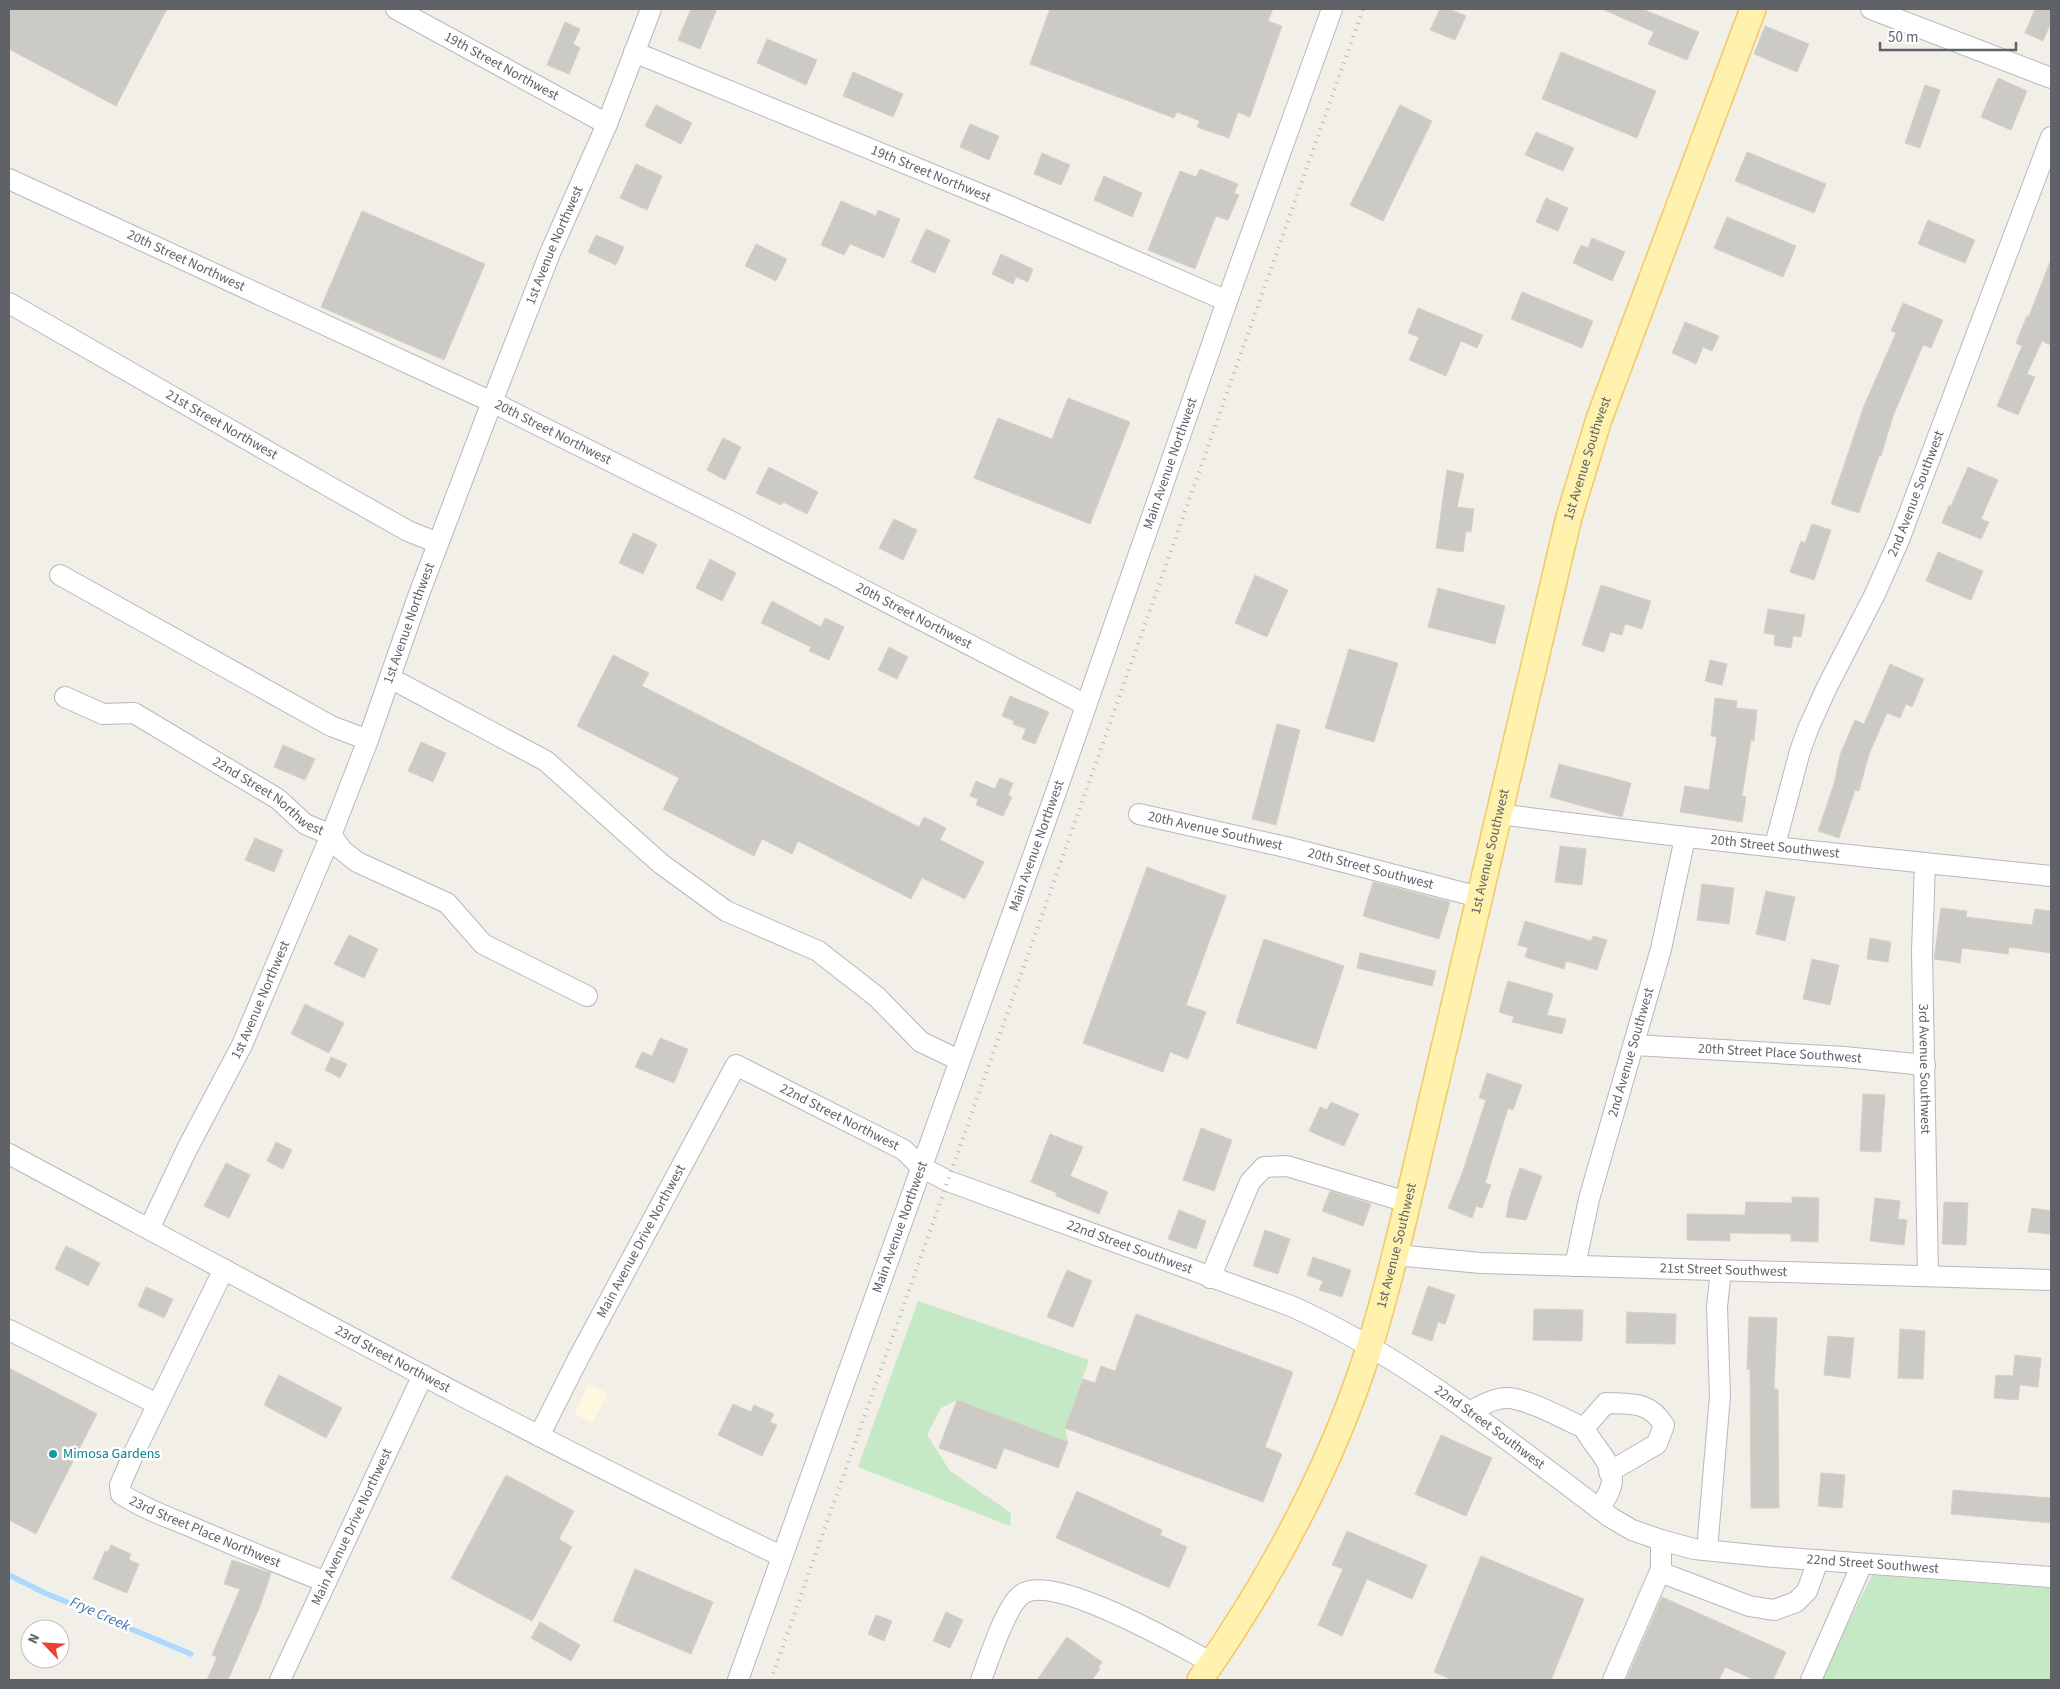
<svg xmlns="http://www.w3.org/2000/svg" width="2060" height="1689" font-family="'Source Sans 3',sans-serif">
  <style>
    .commercial { fill: #fef7e0 }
    .green { fill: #c5e8c5 }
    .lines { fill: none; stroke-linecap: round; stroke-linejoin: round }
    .stream { stroke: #aadaff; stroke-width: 5.5 }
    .building { fill: #cccac5; stroke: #d6d1c6 }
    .minor-casing { stroke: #b5b8bc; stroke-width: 22 }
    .major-casing { stroke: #f2c960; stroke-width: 28 }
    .minor { stroke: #fff; stroke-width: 20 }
    .major { stroke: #fff2af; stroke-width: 25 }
    .rail { stroke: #b6b7b8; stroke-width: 4; stroke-dasharray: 1 6; stroke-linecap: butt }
    .culture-dot { fill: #0f9aa8; stroke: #fff; stroke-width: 2 }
    .labels { text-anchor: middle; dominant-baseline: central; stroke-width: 5; stroke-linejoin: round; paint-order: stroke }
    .street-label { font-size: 14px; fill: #5f6368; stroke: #fff }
    .culture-label { font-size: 14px; fill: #0d838f; stroke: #fff; text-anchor: start }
    .water-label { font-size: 15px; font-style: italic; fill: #4174aa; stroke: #fff }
  </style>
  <rect width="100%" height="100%" fill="#f1efe8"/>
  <!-- commercial -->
  <path class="commercial" d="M 589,1384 L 608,1393 L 593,1423 L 574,1414 Z"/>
  <!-- green -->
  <path class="green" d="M 918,1301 L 1089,1360 L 1065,1428 L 1068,1442 L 957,1400 L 941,1408 L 927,1435 L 950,1471 L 1011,1513 L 1010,1526 L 858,1467 Z
    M 1872,1575 L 2051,1588 L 2051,1680 L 1820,1680 Z"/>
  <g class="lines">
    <!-- stream -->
    <path class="stream" d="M 9,1575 L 45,1593 L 191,1654"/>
  </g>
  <!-- building -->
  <path class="building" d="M 9,9 L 167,9 L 116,106 L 9,49 Z
    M 691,9 L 717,9 L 700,49 L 678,40 Z
    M 1050,9 L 1273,9 L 1268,21 L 1282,26 L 1250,117 L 1238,112 L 1229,138 L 1197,127 L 1200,121 L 1177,112 L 1174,118 L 1030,64 Z
    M 1440,9 L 1449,9 L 1466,16 L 1455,40 L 1430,30 Z
    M 1602,9 L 1642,9 L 1699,32 L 1687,60 L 1648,44 L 1654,32 Z
    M 2035,9 L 2051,9 L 2051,22 L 2043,41 L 2025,33 Z
    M 565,22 L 580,29 L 573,44 L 580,48 L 569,74 L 547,65 Z
    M 1765,26 L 1809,44 L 1797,72 L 1754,54 Z
    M 767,39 L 817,60 L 806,85 L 757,63 Z
    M 1561,52 L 1656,91 L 1637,138 L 1542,99 Z
    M 853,72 L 903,94 L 893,117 L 843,96 Z
    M 1998,78 L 2027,91 L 2011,130 L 1981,117 Z
    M 1925,85 L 1940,90 L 1920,148 L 1905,143 Z
    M 656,105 L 692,123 L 681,144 L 645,126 Z
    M 1400,105 L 1432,121 L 1383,221 L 1350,205 Z
    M 970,124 L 999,136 L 989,160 L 960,147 Z
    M 1536,132 L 1574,148 L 1563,171 L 1525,155 Z
    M 1747,152 L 1826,184 L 1814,213 L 1735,181 Z
    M 1042,153 L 1070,165 L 1061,185 L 1034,174 Z
    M 636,164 L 662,176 L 647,210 L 620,198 Z
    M 1200,169 L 1238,184 L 1234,193 L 1239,195 L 1228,220 L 1216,216 L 1195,269 L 1148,250 L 1180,171 L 1196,177 Z
    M 1104,176 L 1142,193 L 1132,217 L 1094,200 Z
    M 1546,198 L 1568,208 L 1558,231 L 1536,222 Z
    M 841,201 L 876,216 L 878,210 L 900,219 L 884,258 L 850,244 L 844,255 L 821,245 Z
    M 362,211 L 485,264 L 444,360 L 321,307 Z
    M 1727,217 L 1796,246 L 1783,277 L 1714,248 Z
    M 1928,220 L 1975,240 L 1965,263 L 1918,244 Z
    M 926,229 L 950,240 L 935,273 L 911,262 Z
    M 596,235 L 624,247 L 616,265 L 588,252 Z
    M 1592,238 L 1625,252 L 1612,281 L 1573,263 L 1581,245 L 1588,248 Z
    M 756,244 L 787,259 L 776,281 L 745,266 Z
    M 1001,254 L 1033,269 L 1028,282 L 1016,277 L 1013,284 L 992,274 Z
    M 2050,262 L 2051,345 L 2042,341 L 2027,374 L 2035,377 L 2018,415 L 1997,406 L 2022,346 L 2016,343 L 2027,316 L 2029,316 Z
    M 1522,292 L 1593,321 L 1582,348 L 1511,319 Z
    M 1903,303 L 1943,320 L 1931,348 L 1923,345 L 1893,416 L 1881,456 L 1879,456 L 1859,513 L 1831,504 L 1864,406 L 1896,333 L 1891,331 Z
    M 1418,308 L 1483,335 L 1477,348 L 1461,341 L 1446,376 L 1409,360 L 1419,337 L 1408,333 Z
    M 1685,322 L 1719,336 L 1712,351 L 1703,347 L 1696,364 L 1672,353 Z
    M 1068,398 L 1130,422 L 1090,524 L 974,478 L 998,418 L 1052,439 Z
    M 723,438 L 741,447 L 725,480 L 707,470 Z
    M 769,467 L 818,492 L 807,514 L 783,502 L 781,505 L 756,493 Z
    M 1968,467 L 1998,480 L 1981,519 L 1989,522 L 1981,539 L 1942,523 L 1949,505 L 1951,506 Z
    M 1447,470 L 1464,474 L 1457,507 L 1474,509 L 1471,532 L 1466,531 L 1463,552 L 1436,548 Z
    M 894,519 L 917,530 L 903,560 L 879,548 Z
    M 1812,524 L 1831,530 L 1814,580 L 1790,572 L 1801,541 L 1805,543 Z
    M 633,533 L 657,544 L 643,574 L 619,563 Z
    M 1938,552 L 1983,571 L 1971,600 L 1926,581 Z
    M 710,559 L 736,573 L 722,601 L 696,588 Z
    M 1255,575 L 1288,590 L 1267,637 L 1235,623 Z
    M 1601,585 L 1651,601 L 1642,629 L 1625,624 L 1622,635 L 1610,632 L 1604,652 L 1582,645 Z
    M 1438,588 L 1505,606 L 1495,644 L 1428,627 Z
    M 772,601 L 821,627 L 825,618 L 844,627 L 829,660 L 809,651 L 811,647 L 761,623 Z
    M 1768,609 L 1805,615 L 1801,637 L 1793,636 L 1791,648 L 1774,645 L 1775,635 L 1764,633 Z
    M 889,647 L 908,657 L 897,679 L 878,670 Z
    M 1349,649 L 1398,663 L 1374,742 L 1325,728 Z
    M 613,655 L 649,673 L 642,686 L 919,827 L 924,817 L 946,828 L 940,840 L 984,862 L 965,899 L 922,878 L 911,899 L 798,841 L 792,854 L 762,839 L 754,856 L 663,809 L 679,778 L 577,726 Z
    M 1710,660 L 1727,664 L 1722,685 L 1705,681 Z
    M 1890,664 L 1924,679 L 1912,707 L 1906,704 L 1900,718 L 1887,713 L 1869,754 L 1859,791 L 1855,790 L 1839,838 L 1818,831 L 1834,784 L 1840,755 L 1855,720 L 1864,724 Z
    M 1010,696 L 1049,712 L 1035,744 L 1022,739 L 1026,729 L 1013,724 L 1014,721 L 1002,716 Z
    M 1715,698 L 1737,701 L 1736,708 L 1757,710 L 1754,741 L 1751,740 L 1742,796 L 1746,797 L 1742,822 L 1680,812 L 1685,786 L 1709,790 L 1717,737 L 1711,736 Z
    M 1277,724 L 1300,730 L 1276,825 L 1252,819 Z
    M 421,742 L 446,753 L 433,782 L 408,771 Z
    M 283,745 L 315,759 L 305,780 L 274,767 Z
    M 1559,764 L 1631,783 L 1622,817 L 1550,797 Z
    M 1000,778 L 1013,783 L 1008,795 L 1012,797 L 1003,816 L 976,805 L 978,799 L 970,796 L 976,781 L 995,789 Z
    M 255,838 L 283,850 L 274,872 L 245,860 Z
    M 1560,846 L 1586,849 L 1582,885 L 1555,882 Z
    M 1147,867 L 1226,896 L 1186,1005 L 1206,1012 L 1188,1059 L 1170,1052 L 1163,1072 L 1083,1043 Z
    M 1373,882 L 1450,902 L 1439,939 L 1363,916 Z
    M 1702,884 L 1734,888 L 1729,924 L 1697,920 Z
    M 1766,891 L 1795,897 L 1785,941 L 1756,934 Z
    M 1941,908 L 1967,911 L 1966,917 L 2032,925 L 2035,909 L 2051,911 L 2051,953 L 2009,947 L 2008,954 L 1962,948 L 1960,963 L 1934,959 Z
    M 1525,921 L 1591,941 L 1593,936 L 1607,940 L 1597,970 L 1566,961 L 1564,969 L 1525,957 L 1528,948 L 1518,945 Z
    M 349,935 L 378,949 L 364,978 L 334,964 Z
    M 1870,938 L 1891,942 L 1888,962 L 1867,959 Z
    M 1264,939 L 1344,966 L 1316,1049 L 1236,1023 Z
    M 1360,953 L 1436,971 L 1432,986 L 1357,968 Z
    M 1812,959 L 1839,965 L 1830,1005 L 1803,999 Z
    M 1508,981 L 1553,994 L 1547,1015 L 1566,1019 L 1562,1034 L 1512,1022 L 1514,1017 L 1499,1012 Z
    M 305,1004 L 344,1023 L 329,1053 L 291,1034 Z
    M 660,1038 L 688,1049 L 674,1083 L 635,1067 L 642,1052 L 652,1056 Z
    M 331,1057 L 347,1064 L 340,1078 L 325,1070 Z
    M 1487,1073 L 1522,1085 L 1513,1110 L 1508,1108 L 1485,1183 L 1491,1185 L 1482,1208 L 1476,1206 L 1472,1218 L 1448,1208 L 1462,1174 L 1486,1100 L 1479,1098 Z
    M 1863,1094 L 1885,1095 L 1881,1152 L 1860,1151 Z
    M 1331,1102 L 1359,1114 L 1344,1146 L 1309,1131 L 1320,1107 L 1327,1110 Z
    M 1201,1128 L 1232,1140 L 1214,1191 L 1183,1180 Z
    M 1050,1134 L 1083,1147 L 1070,1176 L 1108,1192 L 1099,1214 L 1056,1196 L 1057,1193 L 1031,1182 Z
    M 276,1142 L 292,1150 L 283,1169 L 267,1161 Z
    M 226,1163 L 250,1175 L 229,1218 L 204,1206 Z
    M 1520,1168 L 1542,1176 L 1526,1220 L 1506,1217 L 1510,1196 Z
    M 1330,1191 L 1371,1204 L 1363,1226 L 1322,1211 Z
    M 1792,1197 L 1819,1198 L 1818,1242 L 1791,1241 L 1791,1234 L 1730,1233 L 1730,1241 L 1687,1240 L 1687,1214 L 1745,1215 L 1746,1202 L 1792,1203 Z
    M 1875,1198 L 1900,1201 L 1898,1219 L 1907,1220 L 1904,1245 L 1870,1241 Z
    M 1944,1202 L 1968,1203 L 1966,1245 L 1942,1244 Z
    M 2032,1208 L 2051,1211 L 2051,1234 L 2028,1232 Z
    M 1179,1210 L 1206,1221 L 1196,1249 L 1168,1239 Z
    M 1265,1230 L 1290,1239 L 1278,1274 L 1253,1266 Z
    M 66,1246 L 100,1263 L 88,1286 L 55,1269 Z
    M 1313,1257 L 1351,1270 L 1342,1297 L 1319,1290 L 1323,1281 L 1307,1275 Z
    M 1067,1270 L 1092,1281 L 1073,1327 L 1047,1317 Z
    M 1428,1286 L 1455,1295 L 1445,1324 L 1438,1322 L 1432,1341 L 1412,1334 Z
    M 146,1287 L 173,1299 L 164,1318 L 138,1306 Z
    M 1534,1309 L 1583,1310 L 1582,1341 L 1533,1340 Z
    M 1627,1312 L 1676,1314 L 1675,1344 L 1626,1343 Z
    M 1136,1314 L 1293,1372 L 1265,1447 L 1282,1454 L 1263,1502 L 1065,1428 L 1083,1379 L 1095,1383 L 1101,1366 L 1115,1371 Z
    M 1749,1317 L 1777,1318 L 1774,1389 L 1778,1389 L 1779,1508 L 1751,1508 L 1750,1369 L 1747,1369 Z
    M 1900,1329 L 1925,1331 L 1923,1379 L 1898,1378 Z
    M 1828,1336 L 1854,1338 L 1850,1378 L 1824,1375 Z
    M 2015,1355 L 2041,1358 L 2038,1387 L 2020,1385 L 2018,1400 L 1994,1398 L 1996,1375 L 2013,1376 Z
    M 9,1368 L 97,1414 L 36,1534 L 9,1520 Z
    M 279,1375 L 342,1408 L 326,1438 L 264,1405 Z
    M 957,1400 L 1068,1442 L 1058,1468 L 1004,1448 L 996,1469 L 939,1448 Z
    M 733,1404 L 751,1412 L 754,1405 L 774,1414 L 770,1422 L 777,1425 L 762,1456 L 718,1435 Z
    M 1441,1435 L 1492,1458 L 1466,1516 L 1415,1494 Z
    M 1821,1473 L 1845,1475 L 1842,1508 L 1818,1506 Z
    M 506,1475 L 574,1511 L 559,1539 L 572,1547 L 532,1621 L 451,1578 Z
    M 1953,1490 L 2051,1498 L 2051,1523 L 1951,1514 Z
    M 1077,1491 L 1162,1530 L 1160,1535 L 1187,1547 L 1169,1588 L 1056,1538 Z
    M 1347,1531 L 1427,1565 L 1412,1599 L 1367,1579 L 1342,1636 L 1318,1625 L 1343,1569 L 1332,1565 Z
    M 111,1545 L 131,1554 L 129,1560 L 139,1564 L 127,1593 L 93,1579 L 105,1551 L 108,1552 Z
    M 1481,1556 L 1584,1599 L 1551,1680 L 1453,1680 L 1434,1672 Z
    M 232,1560 L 271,1573 L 260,1606 L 228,1680 L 207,1680 L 217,1657 L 212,1655 L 240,1589 L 224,1584 Z
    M 635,1569 L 713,1602 L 691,1654 L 613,1621 Z
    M 1662,1597 L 1786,1652 L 1773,1680 L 1755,1680 L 1725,1667 L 1719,1680 L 1626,1680 Z
    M 946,1612 L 963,1620 L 950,1648 L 933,1641 Z
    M 876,1615 L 892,1621 L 884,1641 L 868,1634 Z
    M 540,1622 L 580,1645 L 571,1661 L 531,1638 Z
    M 1067,1637 L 1102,1662 L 1098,1668 L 1100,1669 L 1092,1680 L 1037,1680 Z"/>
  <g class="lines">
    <!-- minor casing -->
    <g class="minor-casing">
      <g id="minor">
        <path id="s1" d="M 396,9 L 607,124"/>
        <path d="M 1871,9 L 2051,78"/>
        <path id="s2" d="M 634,52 L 1009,206 L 1227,301"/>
        <path id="s3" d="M 9,179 L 492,402 L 732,522 L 1086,705"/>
        <path id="s4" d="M 9,303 L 337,491 L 408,531 L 438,543"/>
        <path d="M 60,575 L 331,726 L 368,740"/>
        <path d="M 390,678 L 546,761 L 660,863 L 726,911 L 818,951 L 877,997 L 921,1042 L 959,1060"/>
        <path id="s5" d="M 65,697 L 103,714 L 134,713 L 278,799 L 305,824 L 331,835 L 342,850 L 357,862 L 447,903 L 483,944 L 587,996"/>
        <path id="s6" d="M 1139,814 L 1290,848 L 1479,897"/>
        <path id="s7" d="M 1499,814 C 1683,838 1867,857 2051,876"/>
        <path id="s8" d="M 1775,845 L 1800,751 L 1808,729 L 1827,687 L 1875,594 L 1899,540 L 2051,137"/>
        <path id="s9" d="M 1925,863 L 1922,951 L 1928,1276"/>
        <path id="s10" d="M 1634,1045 L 1844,1057 L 1925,1065"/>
        <path id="s11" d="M 9,1154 C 265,1291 519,1431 781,1556"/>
        <path id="s12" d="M 149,1229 L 187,1149 L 242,1045 L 331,835 L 368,740 L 419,594 L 492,402 L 550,253 L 607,124 L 651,9"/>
        <path id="s13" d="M 1395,1255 L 1481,1263 L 2051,1280"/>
        <path id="s14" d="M 1575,1266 L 1589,1199 L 1661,949 L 1685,838"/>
        <path id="s15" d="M 224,1269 L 134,1453 L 120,1485 L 121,1494 C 144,1509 170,1518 194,1528 C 238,1547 282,1565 326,1582"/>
        <path d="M 1210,1278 L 1250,1182 L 1264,1167 L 1287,1166 L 1407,1202"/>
        <path d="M 9,1330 L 157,1404"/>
        <path d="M 1469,1412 C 1481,1406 1495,1397 1509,1398 C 1530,1400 1564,1419 1584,1428 C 1592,1445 1612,1461 1612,1480 C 1612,1490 1604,1501 1599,1509"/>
        <path d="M 1584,1428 L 1606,1403 C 1631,1404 1649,1401 1664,1425 L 1657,1444 L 1609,1472"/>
        <path id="s16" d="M 539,1436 L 579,1357 L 736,1065 L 904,1150 L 921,1167 L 948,1181 L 1291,1306 C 1408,1358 1508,1441 1610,1517 L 1632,1530 L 1661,1540 L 1694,1549 L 1774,1557 L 2051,1577"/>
        <path d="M 1707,1550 L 1720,1396 L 1717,1307 L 1721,1270"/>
        <path d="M 1660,1572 L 1749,1606 L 1774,1610 L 1796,1602 L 1807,1591 L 1818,1561"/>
        <path id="s17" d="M 280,1680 L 423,1375"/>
        <path id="s18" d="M 738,1680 L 1056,792 L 1227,301 L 1332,9"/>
        <path d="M 981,1680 C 989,1660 1005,1607 1021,1595 C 1052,1571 1180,1646 1212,1663"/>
        <path d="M 1613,1680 L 1661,1569 L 1661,1540"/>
        <path d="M 1811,1680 L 1862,1564"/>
      </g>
    </g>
    <!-- major casing -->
    <g class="major-casing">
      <g id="major">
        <path id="s19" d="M 1200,1680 C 1271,1578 1332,1466 1369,1348 C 1382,1309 1391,1270 1401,1231 L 1569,517 L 1599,419 L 1753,9"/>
      </g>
    </g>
    <!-- minor -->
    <use href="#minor" class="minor"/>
    <!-- major -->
    <use href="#major" class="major"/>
    <!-- rail -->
    <path class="rail" d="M 771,1680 L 1363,9"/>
  </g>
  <!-- markers -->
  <circle class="culture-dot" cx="53" cy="1454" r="5"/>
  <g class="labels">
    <!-- street labels -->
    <g class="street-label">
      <text stroke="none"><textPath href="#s1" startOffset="120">19th Street Northwest</textPath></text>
      <text stroke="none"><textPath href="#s2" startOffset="321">19th Street Northwest</textPath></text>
      <text stroke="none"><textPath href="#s12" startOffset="1065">1st Avenue Northwest</textPath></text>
      <text stroke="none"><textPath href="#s3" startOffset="195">20th Street Northwest</textPath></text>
      <text stroke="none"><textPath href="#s4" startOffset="245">21st Street Northwest</textPath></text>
      <text stroke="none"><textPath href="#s3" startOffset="600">20th Street Northwest</textPath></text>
      <text stroke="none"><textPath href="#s19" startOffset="1290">1st Avenue Southwest</textPath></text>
      <text stroke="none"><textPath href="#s18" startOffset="1291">Main Avenue Northwest</textPath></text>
      <text stroke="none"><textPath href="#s8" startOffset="380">2nd Avenue Southwest</textPath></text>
      <text stroke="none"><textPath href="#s3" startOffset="1005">20th Street Northwest</textPath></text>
      <text stroke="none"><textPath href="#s12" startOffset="660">1st Avenue Northwest</textPath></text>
      <text stroke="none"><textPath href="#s5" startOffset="231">22nd Street Northwest</textPath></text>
      <text stroke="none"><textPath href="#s6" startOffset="78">20th Avenue Southwest</textPath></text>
      <text stroke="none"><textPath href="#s18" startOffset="886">Main Avenue Northwest</textPath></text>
      <text stroke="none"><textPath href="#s7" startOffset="278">20th Street Southwest</textPath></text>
      <text stroke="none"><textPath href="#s19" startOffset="885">1st Avenue Southwest</textPath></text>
      <text stroke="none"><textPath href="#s6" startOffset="238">20th Street Southwest</textPath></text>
      <text stroke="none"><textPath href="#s12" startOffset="255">1st Avenue Northwest</textPath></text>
      <text stroke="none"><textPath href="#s14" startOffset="221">2nd Avenue Southwest</textPath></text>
      <text stroke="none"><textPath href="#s10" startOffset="146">20th Street Place Southwest</textPath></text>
      <text stroke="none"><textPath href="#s9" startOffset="206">3rd Avenue Southwest</textPath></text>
      <text stroke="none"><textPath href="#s16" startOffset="536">22nd Street Northwest</textPath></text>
      <text stroke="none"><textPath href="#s18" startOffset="481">Main Avenue Northwest</textPath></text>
      <text stroke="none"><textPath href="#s16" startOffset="220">Main Avenue Drive Northwest</textPath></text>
      <text stroke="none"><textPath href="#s19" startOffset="480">1st Avenue Southwest</textPath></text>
      <text stroke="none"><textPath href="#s16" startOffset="856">22nd Street Southwest</textPath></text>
      <text stroke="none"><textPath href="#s13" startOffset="329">21st Street Southwest</textPath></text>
      <text stroke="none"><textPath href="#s11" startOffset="435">23rd Street Northwest</textPath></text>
      <text stroke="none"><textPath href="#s16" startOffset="1261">22nd Street Southwest</textPath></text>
      <text stroke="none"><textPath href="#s17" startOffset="169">Main Avenue Drive Northwest</textPath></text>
      <text stroke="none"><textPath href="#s15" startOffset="341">23rd Street Place Northwest</textPath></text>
      <text stroke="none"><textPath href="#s16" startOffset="1681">22nd Street Southwest</textPath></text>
    </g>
    <!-- culture labels -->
    <g class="culture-label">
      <text x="63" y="1454">Mimosa Gardens</text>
    </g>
    <!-- water labels -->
    <g class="water-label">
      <text transform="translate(100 1614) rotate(24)">Frye Creek</text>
    </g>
  </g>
  <!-- border -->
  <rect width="2060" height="1689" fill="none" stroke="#5f6368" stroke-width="20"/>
  <!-- north arrow -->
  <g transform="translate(45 1644) rotate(295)"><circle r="24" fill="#ffffff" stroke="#bfc1c3"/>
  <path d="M0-4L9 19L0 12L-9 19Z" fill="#ea4335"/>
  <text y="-8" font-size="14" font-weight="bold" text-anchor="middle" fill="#5f6368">N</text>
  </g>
  <!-- scale -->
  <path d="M1880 42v8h136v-8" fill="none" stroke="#5f6368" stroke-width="2.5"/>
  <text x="1888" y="42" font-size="15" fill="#5f6368" stroke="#ffffff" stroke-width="4" paint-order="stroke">50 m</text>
</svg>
